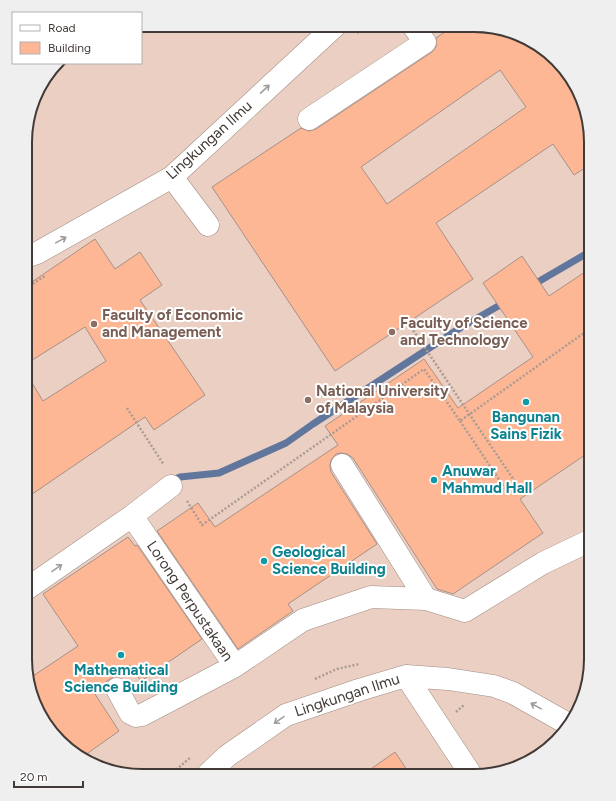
<svg xmlns="http://www.w3.org/2000/svg" width="616" height="801" font-family="Figtree,sans-serif">
  <style>
    .built { fill: #ebcfc2 }
    .lines { fill: none; stroke-linecap: round; stroke-linejoin: round }
    .stream { stroke: #61769d; stroke-width: 7 }
    .building { fill: #feb795; stroke: #a49188; fill-rule: evenodd }
    .minor-casing { stroke: #a08d84; stroke-width: 23 }
    .path { stroke: #aa9b94; stroke-width: 2.5; stroke-dasharray: 2 2; stroke-linecap: butt }
    .minor { stroke: #fff; stroke-width: 22 }
    .path-bridge { stroke: #aa9b94; stroke-width: 2.5; stroke-dasharray: 2 2; stroke-linecap: butt }
    .oneway { stroke: #a09c9a }
    .education-dot { fill: #8d6e63; stroke: #fff; stroke-width: 1.5 }
    .culture-dot { fill: #0f9aa8; stroke: #fff; stroke-width: 1.5 }
    .labels { text-anchor: middle; dominant-baseline: central; stroke-width: 4; stroke-linejoin: round; paint-order: stroke }
    .street-label { font-size: 15px; fill: #423a36; stroke: #fff }
    .education-label { font-size: 15px; font-weight: bold; fill: #785e54; stroke: #fff; text-anchor: start }
    .culture-label { font-size: 15px; font-weight: bold; fill: #0d838f; stroke: #fff }
    .rim { fill: none; stroke: #423a36; stroke-width: 2 }
  </style>
  <rect width="100%" height="100%" fill="#f2ddd4"/>
  <!-- built -->
  <path class="built" d="M 141,25 L 489,26 L 539,45 L 579,90 L 591,142 L 591,666 L 571,724 L 526,764 L 474,776 L 127,775 L 77,756 L 37,711 L 25,659 L 26,127 L 41,84 L 58,63 L 141,63 Z"/>
  <g class="lines">
    <!-- stream -->
    <path class="stream" d="M 531,286 L 591,251
      M 171,481 L 180,477 L 219,473 L 286,443 L 313,424 L 460,328 L 507,301"/>
  </g>
  <!-- building -->
  <path class="building" d="M 454,26 L 489,26 L 539,45 L 579,90 L 591,142 L 591,164 L 574,175 L 553,144 L 436,223 L 473,279 L 335,371 L 212,187 L 301,128 L 309,131 L 316,129 L 432,52 L 436,47 L 436,38 ZM 500,70 L 526,107 L 387,204 L 361,167 Z
    M 95,239 L 115,269 L 140,252 L 162,285 L 140,300 L 205,395 L 154,430 L 145,417 L 25,499 L 26,373 L 43,401 L 106,361 L 85,327 L 26,364 L 26,286 Z
    M 522,256 L 549,296 L 591,268 L 591,451 L 520,499 L 543,533 L 453,594 L 437,589 L 353,458 L 347,454 L 341,453 L 336,454 L 331,460 L 330,466 L 331,472 L 377,544 L 288,604 L 293,611 L 238,649 L 157,531 L 198,503 L 215,527 L 338,445 L 325,426 L 424,359 L 458,408 L 533,357 L 483,283 Z
    M 128,537 L 135,546 L 137,545 L 202,639 L 141,681 L 130,665 L 93,691 L 119,731 L 81,758 L 77,756 L 37,711 L 30,678 L 78,646 L 43,594 Z
    M 395,752 L 411,776 L 361,776 Z"/>
  <g class="lines">
    <!-- minor casing -->
    <g class="minor-casing">
      <path id="minor" d="M 309,119 L 425,42 L 413,26
        M 172,177 L 208,225
        M 26,257 L 37,253 L 172,177 L 335,26
        M 342,465 L 426,599
        M 132,516 L 171,486
        M 25,590 L 132,516 L 235,666
        M 406,676 L 472,776
        M 117,689 L 130,713 L 136,716 L 142,715 L 235,666 L 303,620 L 371,597 L 426,599 L 465,611 L 543,563 L 591,540
        M 207,775 L 227,756 L 286,715 L 359,690 L 406,676 L 448,679 L 494,686 L 513,693 L 570,725"/>
    </g>
    <!-- path -->
    <path class="path" d="M 357,33 L 366,26
      M 26,288 L 45,276
      M 127,408 L 164,465
      M 460,421 L 508,493 L 518,486 L 476,424
      M 187,501 L 202,525 L 424,369 L 460,421 L 591,328
      M 315,679 L 337,669 L 359,664
      M 456,712 L 464,705
      M 170,775 L 191,757"/>
    <!-- minor -->
    <use href="#minor" class="minor"/>
    <!-- path-bridge -->
    <path class="path-bridge" d="M 411,327 L 476,424"/>
  </g>
  <!-- one-way arrows -->
  <defs><path id="oneway-shaft" d="M-6 0H5M1.5-3L5.5 0L1.5 3" fill="none" stroke-width="1.6" stroke-linecap="round" stroke-linejoin="round"/></defs>
  <g class="oneway">
    <use href="#oneway-shaft" transform="translate(265 89) rotate(-43)"/>
    <use href="#oneway-shaft" transform="translate(61 240) rotate(-29)"/>
    <use href="#oneway-shaft" transform="translate(57 568) rotate(-35)"/>
    <use href="#oneway-shaft" transform="translate(536 706) rotate(-151)"/>
    <use href="#oneway-shaft" transform="translate(279 720) rotate(145)"/>
  </g>
  <!-- markers -->
  <g class="education-dot">
    <circle cx="94" cy="324" r="4"/>
    <circle cx="392" cy="332" r="4"/>
    <circle cx="308" cy="400" r="4"/>
  </g>
  <g class="culture-dot">
    <circle cx="526" cy="402" r="4"/>
    <circle cx="434" cy="480" r="4"/>
    <circle cx="264" cy="561" r="4"/>
    <circle cx="121" cy="655" r="4"/>
  </g>
  <g class="labels">
    <!-- street labels -->
    <g class="street-label">
      <text transform="translate(209 140) rotate(-42)">Lingkungan Ilmu</text>
      <text transform="translate(190 601) rotate(56)">Lorong Perpustakaan</text>
      <text transform="translate(347 695) rotate(-18)">Lingkungan Ilmu</text>
    </g>
    <!-- education labels -->
    <g class="education-label">
      <text x="102" y="315">Faculty of Economic<tspan x="102" dy="17">and Management</tspan></text>
      <text x="400" y="323">Faculty of Science<tspan x="400" dy="17">and Technology</tspan></text>
      <text x="316" y="391">National University<tspan x="316" dy="17">of Malaysia</tspan></text>
    </g>
    <!-- culture labels -->
    <g class="culture-label">
      <text x="526" y="417">Bangunan<tspan x="526" dy="17">Sains Fizik</tspan></text>
      <text x="442" y="471" text-anchor="start">Anuwar<tspan x="442" dy="17">Mahmud Hall</tspan></text>
      <text x="272" y="552" text-anchor="start">Geological<tspan x="272" dy="17">Science Building</tspan></text>
      <text x="121" y="670">Mathematical<tspan x="121" dy="17">Science Building</tspan></text>
    </g>
  </g>
  <!-- crop -->
  <path d="M0 0H616V801H0ZM142 32H474A110 110 0 0 1 584 142V659A110 110 0 0 1 474 769H142A110 110 0 0 1 32 659V142A110 110 0 0 1 142 32Z" fill="#f0efef" fill-rule="evenodd"/>
  <path class="rim" d="M142 32H474A110 110 0 0 1 584 142V659A110 110 0 0 1 474 769H142A110 110 0 0 1 32 659V142A110 110 0 0 1 142 32Z"/>
  <!-- legend -->
  <rect x="12" y="12" width="130" height="52" fill="#ffffff" stroke="#b3b0af"/>
  <rect x="20" y="25" width="20" height="6" fill="#ffffff" stroke="#b3b0af"/>
  <text x="48" y="32" font-size="12" fill="#423a36">Road</text>
  <rect x="20" y="42" width="20" height="12" fill="#feb795" stroke="#b3b0af"/>
  <text x="48" y="52" font-size="12" fill="#423a36">Building</text>
  <!-- scale -->
  <path d="M14 781v6h69v-6" fill="none" stroke="#423a36" stroke-width="2"/>
  <text x="20" y="781" font-size="12" fill="#423a36" stroke="#ffffff" stroke-width="3" paint-order="stroke">20 m</text>
</svg>
